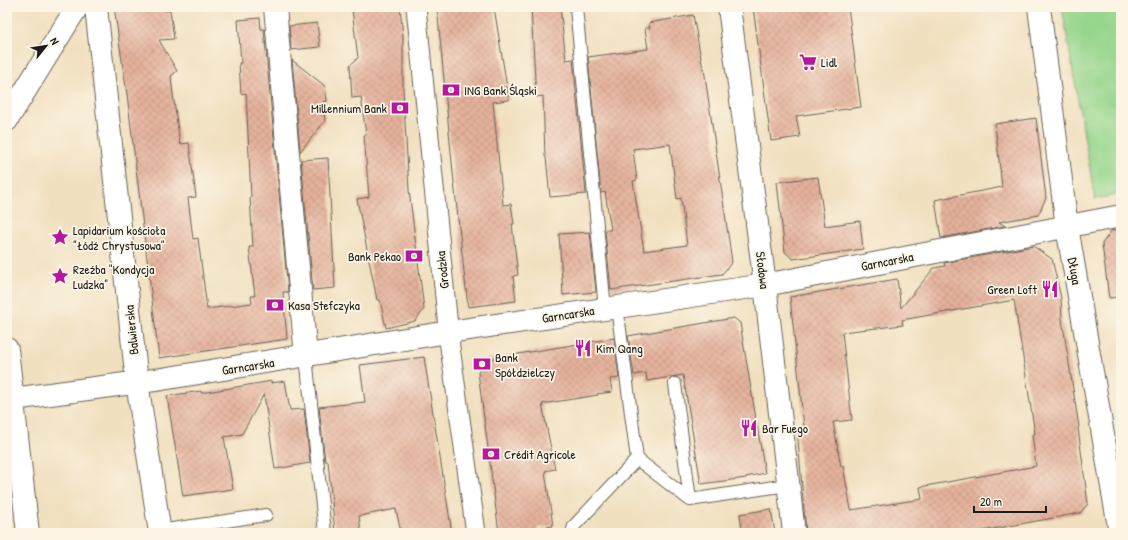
<svg xmlns="http://www.w3.org/2000/svg" width="1128" height="540" font-family="'Patrick Hand',sans-serif">
  <style>
    .grass { fill: #96d68c; stroke: #597954 }
    .building { fill: url(#building-cross-hatch); fill-rule: evenodd }
    .lines { fill: none; stroke-linecap: round; stroke-linejoin: round }
    .service-casing { stroke: #676155; stroke-width: 14 }
    .pedestrian-casing { stroke: #676155; stroke-width: 21 }
    .minor-casing { stroke: #676155; stroke-width: 24 }
    .service { stroke: #fff; stroke-width: 12 }
    .pedestrian { stroke: #fff; stroke-width: 19 }
    .minor { stroke: #fff; stroke-width: 22 }
    .labels { text-anchor: middle; dominant-baseline: central; stroke-width: 3.5; stroke-linejoin: round; paint-order: stroke }
    .poi-label { font-size: 13px; fill: #1c1c1c; stroke: #fcf5e5; text-anchor: start }
    .street-label { font-size: 13px; fill: #1c1c1c; stroke: #fcf5e5 }
  </style>
  <defs>
    <pattern id="building-cross-hatch" width="8" height="8" patternUnits="userSpaceOnUse"><rect width="8" height="8" fill="#e5b29c"/><path d="M0 0l8 8M0 8l8-8" fill="none" stroke="#c49886"/></pattern>
  </defs>
  <rect width="100%" height="100%" fill="#fcf5e5"/>
  <filter id="ink" filterUnits="userSpaceOnUse"><feTurbulence type="fractalNoise" baseFrequency=".025" numOctaves="2"/><feDisplacementMap in="SourceGraphic" scale="8" xChannelSelector="R" yChannelSelector="G"/><feConvolveMatrix kernelMatrix="1 2 1 2 8 2 1 2 1" color-interpolation-filters="sRGB"/></filter>
  <filter id="wash" filterUnits="userSpaceOnUse"><feTurbulence type="fractalNoise" baseFrequency=".012" numOctaves="4" result="noise"/><feDisplacementMap in="SourceGraphic" scale="16" xChannelSelector="R" yChannelSelector="G"/><feGaussianBlur stdDeviation="0.9" result="paint"/><feColorMatrix in="noise" values="0 0 0 0 0 0 0 0 0 0 0 0 0 0 0 0 0 1.4 0 .05"/><feComposite in="paint" operator="in"/></filter>
  <g filter="url(#wash)">
    <rect width="100%" height="100%" fill="#f1e0c0"/>
    <!-- grass -->
    <path class="grass" d="M 1062,7 L 1121,7 L 1121,194 L 1095,199 Z"/>
    <g id="blocks">
      <!-- building -->
      <path class="building" d="M 114,7 L 164,7 L 165,11 L 170,10 L 174,39 L 159,40 L 177,71 L 171,76 L 172,87 L 180,144 L 189,143 L 196,197 L 188,198 L 193,239 L 198,238 L 207,309 L 252,303 L 251,296 L 255,296 L 249,247 L 253,247 L 250,197 L 251,197 L 246,93 L 241,94 L 239,63 L 241,63 L 238,20 L 260,18 L 261,29 L 264,29 L 288,292 L 283,292 L 287,339 L 159,358 L 127,94 Z
        M 362,7 L 400,7 L 403,36 L 403,89 L 409,190 L 424,309 L 415,321 L 386,328 L 380,300 L 377,300 L 357,199 L 369,197 L 364,135 L 366,135 L 361,97 L 352,98 L 350,65 L 358,58 L 352,9 Z
        M 437,7 L 494,7 L 509,100 L 493,102 L 503,205 L 511,204 L 514,224 L 512,224 L 518,275 L 513,276 L 516,301 L 468,307 L 453,173 Z
        M 531,7 L 560,7 L 566,60 L 573,59 L 586,194 L 550,197 L 546,157 L 545,157 L 543,96 L 536,97 Z
        M 753,7 L 848,7 L 861,107 L 796,116 L 800,137 L 771,141 Z
        M 693,15 L 703,69 L 704,69 L 732,262 L 722,274 L 611,290 L 605,230 L 611,230 L 605,192 L 601,193 L 588,57 L 648,49 L 645,28 L 650,28 L 649,23 ZM 670,144 L 677,199 L 681,198 L 687,245 L 644,251 L 633,181 L 637,180 L 633,149 Z
        M 317,23 L 320,47 L 291,50 L 289,26 Z
        M 292,60 L 325,86 L 327,101 L 323,102 L 325,121 L 300,152 Z
        M 1036,118 L 1046,198 L 1038,215 L 999,222 L 1005,226 L 941,238 L 935,200 L 1002,187 L 995,124 Z
        M 328,158 L 335,288 L 313,290 L 301,160 Z
        M 818,177 L 825,226 L 860,221 L 863,249 L 793,259 L 785,252 L 777,182 Z
        M 1121,229 L 1121,297 L 1109,298 L 1102,244 L 1111,231 Z
        M 590,232 L 596,292 L 563,295 L 559,234 Z
        M 1033,246 L 1052,259 L 1061,298 L 1062,319 L 1079,427 L 1078,428 L 1088,504 L 1080,513 L 972,533 L 806,533 L 797,428 L 804,427 L 790,297 L 897,279 L 901,308 L 934,268 L 945,266 L 944,263 ZM 1014,300 L 1035,434 L 1032,434 L 1036,466 L 920,487 L 922,499 L 851,510 L 843,466 L 841,467 L 833,422 L 852,420 L 842,332 L 903,325 L 902,320 Z
        M 734,318 L 740,323 L 765,473 L 746,477 L 746,478 L 701,484 L 683,375 L 647,381 L 646,373 L 634,375 L 628,336 Z
        M 614,338 L 619,378 L 610,379 L 612,392 L 597,394 L 598,395 L 542,404 L 555,469 L 545,471 L 553,526 L 537,528 L 538,533 L 499,533 L 478,372 L 488,359 Z
        M 424,357 L 452,533 L 401,533 L 396,509 L 359,516 L 361,532 L 335,533 L 328,461 L 325,461 L 319,407 L 365,402 L 360,365 Z
        M 272,381 L 271,383 L 285,381 L 290,410 L 304,409 L 310,463 L 275,469 L 264,394 L 242,434 L 224,437 L 233,489 L 183,496 L 167,396 L 201,391 L 201,393 Z
        M 771,509 L 775,533 L 742,533 L 740,514 Z"/>
    </g>
  </g>
  <g filter="url(#ink)">
    <use href="#blocks" fill-opacity="0" stroke="#676155" stroke-width="1"/>
    <g class="lines">
      <!-- service casing -->
      <g class="service-casing">
        <path id="service" d="M 576,7 L 605,309
          M 617,307 L 637,459
          M 306,357 L 325,533
          M 675,384 L 690,500
          M 159,531 L 266,515
          M 572,533 L 574,526 L 637,459 L 690,500 L 787,485"/>
      </g>
      <!-- pedestrian casing -->
      <g class="pedestrian-casing">
        <path id="pedestrian" d="M 416,7 L 450,347 L 476,533"/>
      </g>
      <!-- minor casing -->
      <g class="minor-casing">
        <path id="minor" d="M 96,7 L 137,382 L 160,533
          M 275,7 L 306,357
          M 729,7 L 765,285 L 794,533
          M 1039,7 L 1067,227 L 1120,533
          M 7,120 L 77,7
          M 7,349 L 28,533
          M 13,399 L 162,379 L 436,334 L 765,285 L 1121,216"/>
      </g>
      <!-- service -->
      <use href="#service" class="service"/>
      <!-- pedestrian -->
      <use href="#pedestrian" class="pedestrian"/>
      <!-- minor -->
      <use href="#minor" class="minor"/>
    </g>
  </g>
  <!-- icons -->
  <defs>
    <g id="supermarket-bare" transform="scale(1.38)"><path d="M-6-5.5h2.5l.6 2H6L4.5 2H-2.5L-4.4-4H-6ZM-1.5 3.2a1.3 1.3 0 1 0 .1 0ZM3 3.2a1.3 1.3 0 1 0 .1 0Z" fill="#b5179e" stroke="#fcf5e5" stroke-width="2.5" paint-order="stroke"/></g>
    <g id="bank-bare" transform="scale(1.38)"><path d="M-6-4H6V4H-6ZM0-2.3a2.3 2.3 0 1 0 0 4.6a2.3 2.3 0 1 0 0-4.6Z" fill="#b5179e" stroke="#fcf5e5" stroke-width="2.5" paint-order="stroke"/></g>
    <g id="sight-bare" transform="scale(1.38)"><path d="M0-6L1.8-2.2L6-1.7L2.9 1.2L3.7 5.4L0 3.3L-3.7 5.4L-2.9 1.2L-6-1.7L-1.8-2.2Z" fill="#b5179e" stroke="#fcf5e5" stroke-width="2.5" paint-order="stroke"/></g>
    <g id="restaurant-bare" transform="scale(1.38)"><path d="M-5-6h1v4h1v-4h1v4h1v-4h1v5L-1.5 .5V6h-2V.5L-5-1ZM5-6V6H3V1.5H1.5Q1.5-4 5-6Z" fill="#b5179e" stroke="#fcf5e5" stroke-width="2.5" paint-order="stroke"/></g>
  </defs>
  <g fill-rule="evenodd">
    <use href="#supermarket-bare" x="808" y="62"/>
    <use href="#bank-bare" x="451" y="90"/>
    <use href="#bank-bare" x="400" y="108"/>
    <use href="#sight-bare" x="60" y="237"/>
    <use href="#bank-bare" x="414" y="256"/>
    <use href="#sight-bare" x="60" y="276"/>
    <use href="#restaurant-bare" x="1050" y="289"/>
    <use href="#bank-bare" x="275" y="305"/>
    <use href="#restaurant-bare" x="583" y="348"/>
    <use href="#bank-bare" x="482" y="364"/>
    <use href="#restaurant-bare" x="749" y="428"/>
    <use href="#bank-bare" x="491" y="454"/>
  </g>
  <g class="labels">
    <!-- poi labels -->
    <g class="poi-label">
      <text x="821" y="62">Lidl</text>
      <text x="464" y="90">ING Bank Śląski</text>
      <text x="387" y="108" text-anchor="end">Millennium Bank</text>
      <text x="73" y="230">Lapidarium kościoła<tspan x="73" dy="15">"Łódź Chrystusowa"</tspan></text>
      <text x="401" y="256" text-anchor="end">Bank Pekao</text>
      <text x="73" y="269">Rzeźba "Kondycja<tspan x="73" dy="15">Ludzka"</tspan></text>
      <text x="1037" y="289" text-anchor="end">Green Loft</text>
      <text x="288" y="305">Kasa Stefczyka</text>
      <text x="596" y="348">Kim Qang</text>
      <text x="495" y="357">Bank<tspan x="495" dy="15">Spółdzielczy</tspan></text>
      <text x="762" y="428">Bar Fuego</text>
      <text x="504" y="454">Crédit Agricole</text>
    </g>
    <!-- street labels -->
    <g class="street-label">
      <text transform="translate(887 261) rotate(-11)">Garncarska</text>
      <text transform="translate(442 270) rotate(-96)">Grodzka</text>
      <text transform="translate(763 270) rotate(83)">Słodowa</text>
      <text transform="translate(1075 271) rotate(80)">Długa</text>
      <text transform="translate(568 314) rotate(-9)">Garncarska</text>
      <text transform="translate(131 330) rotate(-96)">Balwierska</text>
      <text transform="translate(248 366) rotate(-9)">Garncarska</text>
    </g>
  </g>
  <!-- margin -->
  <rect width="1128" height="540" fill="none" stroke="#fcf5e5" stroke-width="24"/>
  <!-- north arrow -->
  <g transform="translate(46 46) rotate(60)" stroke="#fcf5e5" stroke-width="3" paint-order="stroke">
  <path d="M0-3L7 15L0 10L-7 15Z" fill="#1c1c1c"/>
  <text y="-6" font-size="11" font-weight="bold" text-anchor="middle" fill="#1c1c1c">N</text>
  </g>
  <!-- scale -->
  <path d="M974 506v6h72v-6" fill="none" stroke="#1c1c1c" stroke-width="2"/>
  <text x="980" y="506" font-size="12" fill="#1c1c1c" stroke="#fcf5e5" stroke-width="3" paint-order="stroke">20 m</text>
</svg>
